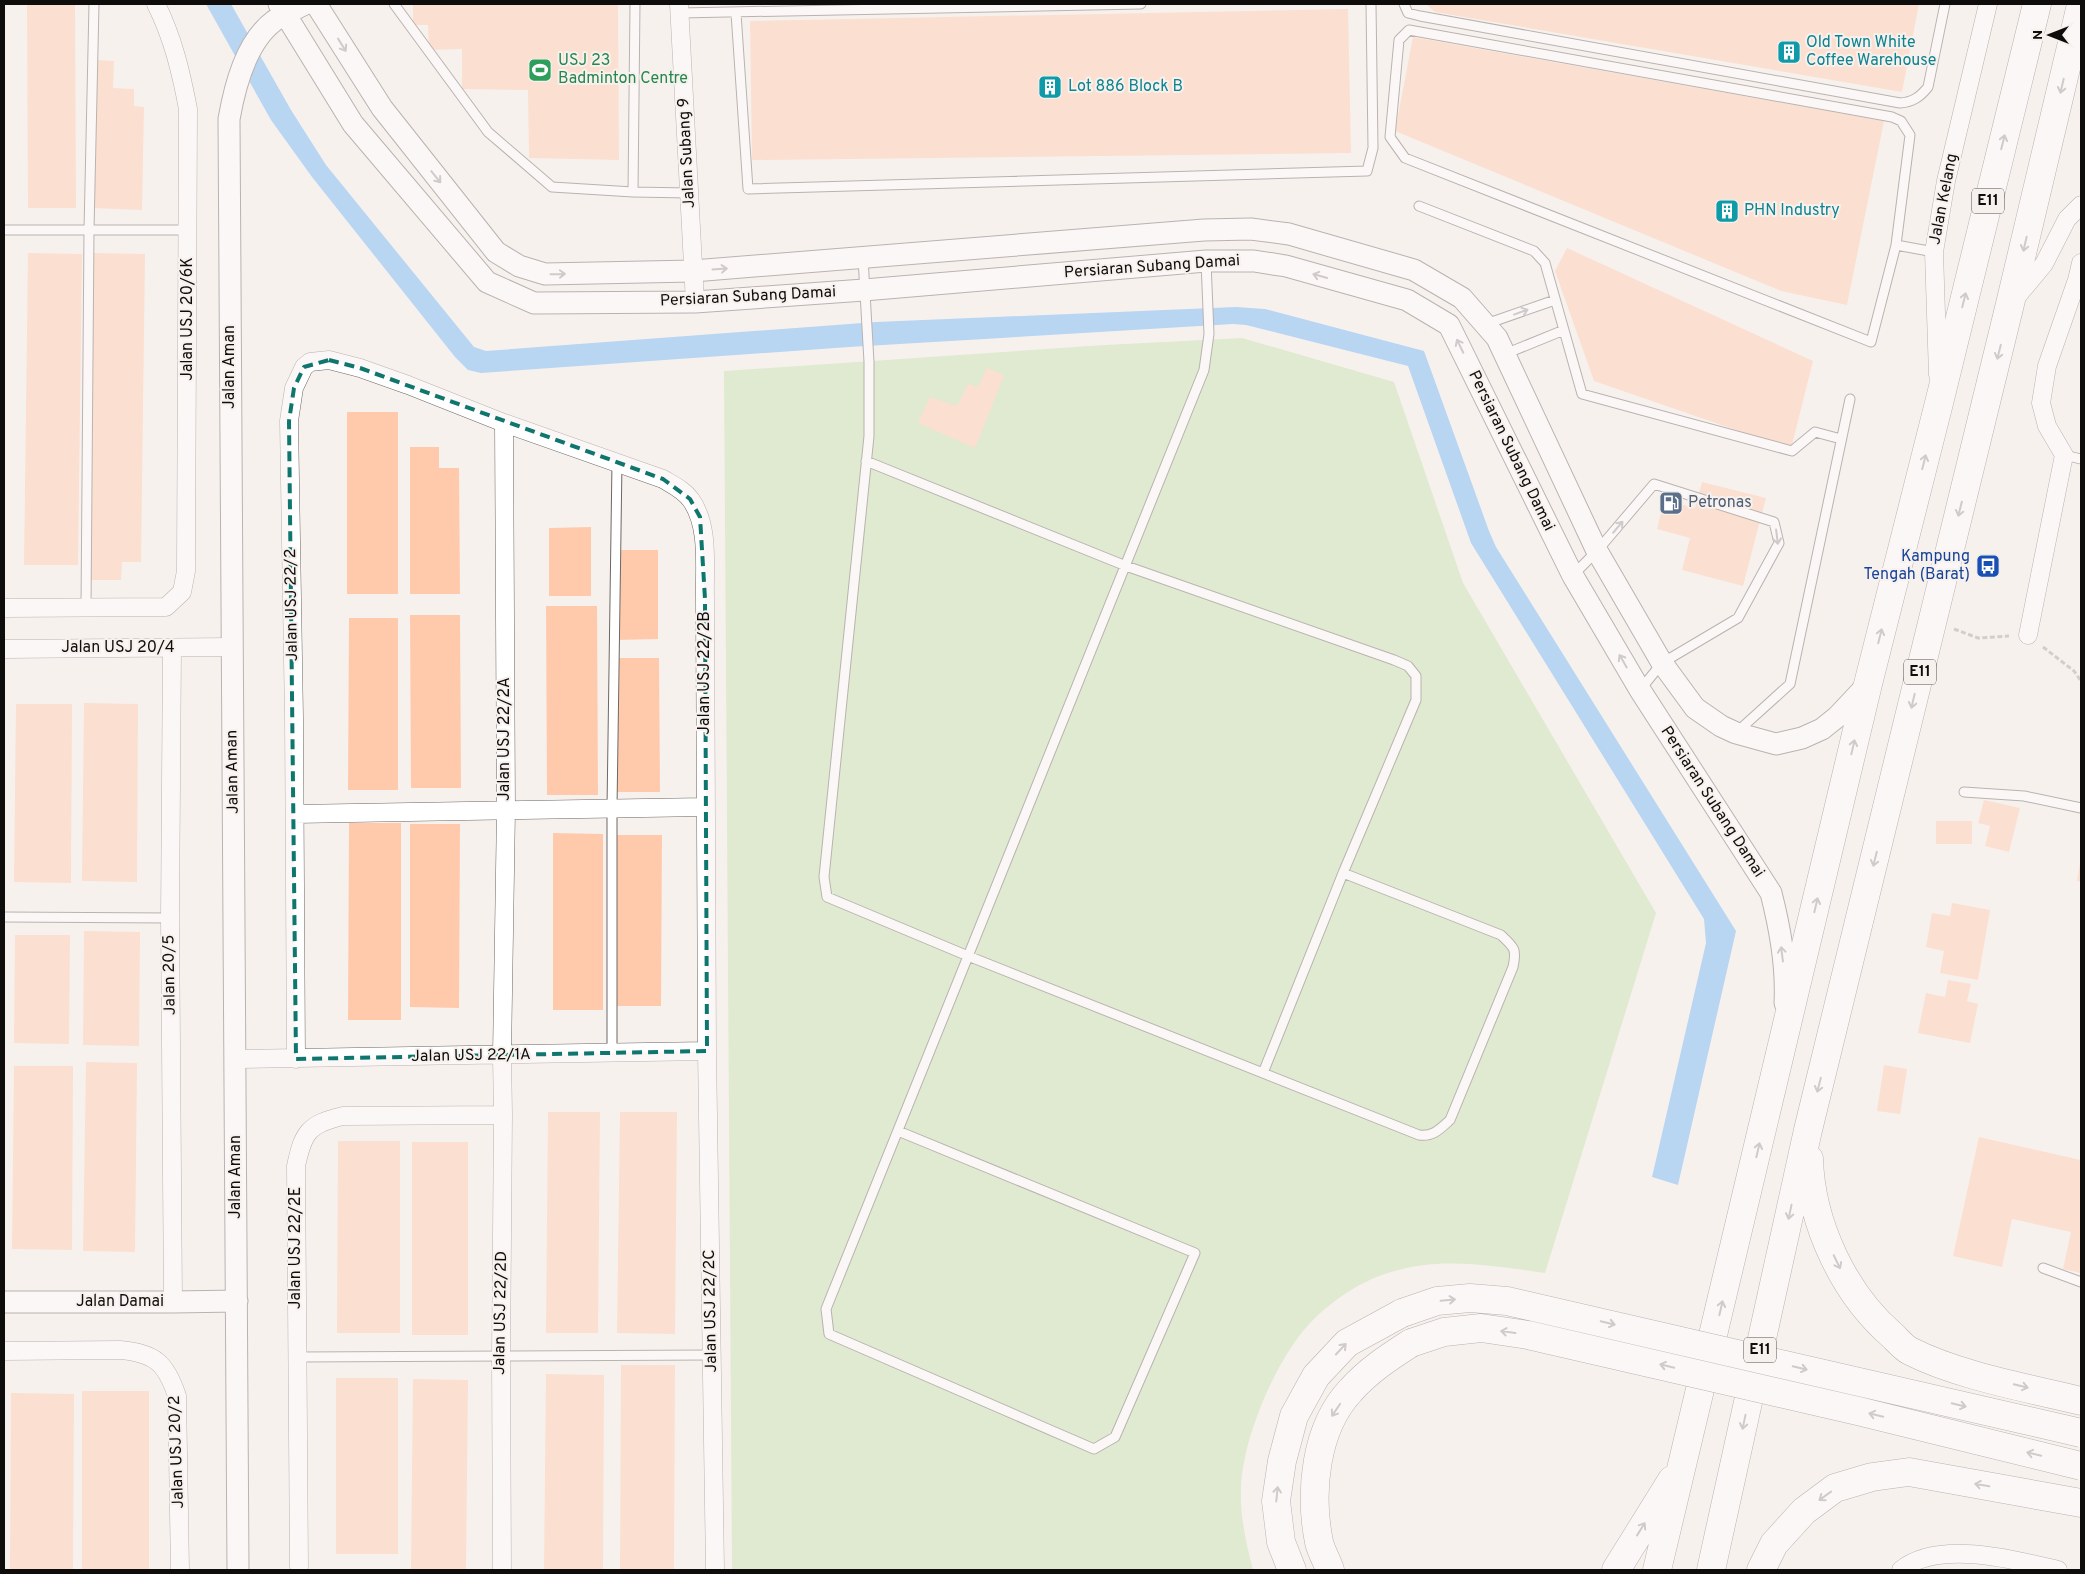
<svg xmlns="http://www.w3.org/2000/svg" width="2085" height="1574" font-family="Overpass,sans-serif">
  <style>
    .green { fill: #c2e2aa }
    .water { fill: #6bb4f5 }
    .building { fill: #ffcaac }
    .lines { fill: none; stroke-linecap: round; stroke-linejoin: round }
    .service-casing { stroke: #6d6865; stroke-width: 11 }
    .minor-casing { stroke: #6d6865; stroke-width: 19 }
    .tertiary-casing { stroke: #6d6865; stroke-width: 23 }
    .motorway-casing { stroke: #6d6865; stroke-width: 29 }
    .path { stroke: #a8a3a1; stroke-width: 3; stroke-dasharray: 5 2.5; stroke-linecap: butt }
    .service { stroke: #fff; stroke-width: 9 }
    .minor { stroke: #fff; stroke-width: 18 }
    .tertiary { stroke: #fff; stroke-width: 21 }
    .motorway { stroke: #fff; stroke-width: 28 }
    .motorway-bridge-casing { stroke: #6d6865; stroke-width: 29; stroke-linecap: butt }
    .motorway-bridge { stroke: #fff; stroke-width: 28 }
    .oneway { stroke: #9f9e9e }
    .marked { fill: none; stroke: #0f766e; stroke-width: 4; stroke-dasharray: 10 6; stroke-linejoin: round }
    .labels { text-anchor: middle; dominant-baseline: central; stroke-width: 4; stroke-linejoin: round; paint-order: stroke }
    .shield { fill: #f7f1ee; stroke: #555150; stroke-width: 1 }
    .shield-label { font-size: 15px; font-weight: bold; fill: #0f0d0c }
    .culture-label { font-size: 16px; fill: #0d838f; stroke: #f7f1ee; text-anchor: start }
    .leisure-label { font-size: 16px; fill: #27864d; stroke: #f7f1ee; text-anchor: start }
    .street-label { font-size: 16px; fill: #0f0d0c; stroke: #f7f1ee }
    .service-label { font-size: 16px; fill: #4e5e75; stroke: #f7f1ee; text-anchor: start }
    .transit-label { font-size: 16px; fill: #164399; stroke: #f7f1ee; text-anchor: end }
  </style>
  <rect width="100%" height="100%" fill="#f7f1ee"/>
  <!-- green -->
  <path class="green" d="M 1242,338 L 1394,382 L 1463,583 L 1656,913 L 1545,1273 C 1494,1266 1442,1256 1391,1272 C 1363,1280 1336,1298 1315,1318 C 1278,1353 1242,1438 1241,1489 C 1240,1518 1246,1542 1253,1570 L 732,1570 L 724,371 L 1105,345 Z"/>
  <!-- water -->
  <path class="water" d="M 206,4 L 231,4 L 291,110 L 326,165 L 474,347 L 486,351 L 876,322 L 1236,307 L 1265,309 L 1424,351 L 1489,531 L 1496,547 L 1736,931 L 1678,1185 L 1652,1177 L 1706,943 L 1704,919 L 1471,543 L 1408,366 L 1246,325 L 1233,324 L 849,347 L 481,373 L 468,370 L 455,357 L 312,177 L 271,120 Z"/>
  <!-- building -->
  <path class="building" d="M 27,4 L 75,4 L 76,208 L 28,208 Z
    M 413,4 L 618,4 L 619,160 L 529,158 L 528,90 L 462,89 L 462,49 L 429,50 L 428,25 L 413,25 Z
    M 1426,4 L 1919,4 L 1902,92 L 1435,12 Z
    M 1348,9 L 1351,153 L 752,160 L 750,21 Z
    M 1413,37 L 1884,121 L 1847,305 L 1781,291 L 1395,131 Z
    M 95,60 L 114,61 L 113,88 L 134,89 L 134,106 L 144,107 L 142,210 L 93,208 Z
    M 1567,248 L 1813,361 L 1791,449 L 1594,381 L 1555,271 Z
    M 28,253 L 82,254 L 78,565 L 24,565 Z
    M 93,253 L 145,254 L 141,562 L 122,562 L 121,580 L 89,580 Z
    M 987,368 L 1004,375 L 975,448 L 918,423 L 930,397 L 957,406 L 968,384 L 978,387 Z
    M 347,412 L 398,412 L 398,594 L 347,594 Z
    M 410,447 L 439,447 L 439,468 L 459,468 L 460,594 L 410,594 Z
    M 1702,482 L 1766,498 L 1743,586 L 1682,570 L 1690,538 L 1657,529 L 1664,500 L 1695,508 Z
    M 591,527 L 591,596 L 549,596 L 549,528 Z
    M 617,550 L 658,550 L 658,639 L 617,640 Z
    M 546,606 L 597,606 L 598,795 L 547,795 Z
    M 410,615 L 460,615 L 461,788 L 411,788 Z
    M 349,618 L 398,618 L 398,790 L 348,790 Z
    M 616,658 L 659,658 L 660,792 L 616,792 Z
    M 84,703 L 138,704 L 137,882 L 82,881 Z
    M 16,704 L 72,704 L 71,883 L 14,882 Z
    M 1984,800 L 2020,808 L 2009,852 L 1985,846 L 1990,826 L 1978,823 Z
    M 1936,821 L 1972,821 L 1972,844 L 1936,844 Z
    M 349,823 L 401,823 L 401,1020 L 348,1020 Z
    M 410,824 L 460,824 L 459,1008 L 410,1007 Z
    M 553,833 L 603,834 L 603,1010 L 553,1010 Z
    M 616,835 L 662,835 L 661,1006 L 616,1006 Z
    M 2080,863 L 2081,863 L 2081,882 L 2077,881 Z
    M 1952,903 L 1990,910 L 1978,980 L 1940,973 L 1944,951 L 1926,947 L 1932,913 L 1950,916 Z
    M 84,931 L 140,932 L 139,1046 L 83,1045 Z
    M 15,935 L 70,935 L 69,1044 L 14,1043 Z
    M 1948,980 L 1971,984 L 1967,1001 L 1978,1004 L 1970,1043 L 1918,1033 L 1926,993 L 1945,997 Z
    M 86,1062 L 137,1063 L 135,1252 L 83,1251 Z
    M 1884,1065 L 1907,1069 L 1900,1114 L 1877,1111 Z
    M 14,1066 L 73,1066 L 72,1250 L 12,1249 Z
    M 548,1112 L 600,1112 L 598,1333 L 546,1333 Z
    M 620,1112 L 677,1112 L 675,1334 L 617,1333 Z
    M 1979,1137 L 2081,1160 L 2081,1273 L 2063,1269 L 2071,1232 L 2012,1219 L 2002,1267 L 1953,1256 Z
    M 338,1141 L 400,1141 L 400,1333 L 337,1333 Z
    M 412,1142 L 468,1142 L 468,1335 L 412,1335 Z
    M 621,1365 L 675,1365 L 674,1570 L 620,1570 Z
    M 546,1374 L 604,1375 L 603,1570 L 544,1570 Z
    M 336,1378 L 398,1378 L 398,1554 L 336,1554 Z
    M 413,1379 L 468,1380 L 466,1570 L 411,1570 Z
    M 82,1391 L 149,1391 L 149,1570 L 82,1570 Z
    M 11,1393 L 74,1394 L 73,1570 L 10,1570 Z"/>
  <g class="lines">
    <!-- service casing -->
    <g class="service-casing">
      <path id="service" d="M 394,4 L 488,132 L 552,187 L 633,192 L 689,193
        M 1404,4 L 1408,13 L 1420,16 L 1900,103 C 1913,102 1920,97 1928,87 L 1945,4
        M 680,13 L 1141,4
        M 736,13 L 748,189 L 1367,171 L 1373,148 L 1371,4
        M 1409,30 L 1892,117 L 1901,121 L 1910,135 L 1896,245 L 1871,342 L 1405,158 L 1390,137 L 1399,40 Z
        M 633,192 L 635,4
        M 1419,206 L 1534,251 L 1545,263 L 1582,394 L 1792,451 L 1815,432 L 1841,439
        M 4,230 L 188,230
        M 1896,245 L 1934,252
        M 863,258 L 869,362 L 869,436 L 824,877 L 827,897 L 968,956 L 1419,1135 C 1433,1137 1440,1129 1450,1120 L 1513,967 C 1517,949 1514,947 1501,935 L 1343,873 L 1416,700 L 1416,676 L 1408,666 L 1394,660 L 1126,566 L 866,461
        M 1486,324 L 1555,300
        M 1505,354 L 1564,330
        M 2064,455 L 2081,459
        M 1573,575 L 1597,551 L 1654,484 L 1774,522 L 1779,543 L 1738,618 L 1662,663 L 1640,690
        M 86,608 L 89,230 L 94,4
        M 1738,731 L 1790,684 L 1850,399
        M 1964,792 L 2024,796 L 2081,808
        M 4,917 L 170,918
        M 612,1053 L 612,808 L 617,462
        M 1263,1073 L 1343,873
        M 898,1131 L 1195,1253 L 1115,1437 L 1094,1449 L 829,1334 L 826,1309 L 1204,370 L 1209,334 L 1206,262
        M 2043,1268 L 2081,1282
        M 297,1357 L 712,1355"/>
    </g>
    <!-- minor casing -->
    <g class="minor-casing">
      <path id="minor" d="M 679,4 L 695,302
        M 2014,300 L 2044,264 L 2067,219 L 2081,205
        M 1938,375 L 1934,252 L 1946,181 L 1988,4
        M 4,608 L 166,607 L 182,592 L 186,571 L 188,109 C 181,72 173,38 156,4
        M 2028,635 L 2064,455 L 2047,426 L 2041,403 L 2047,366 L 2077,280 L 2081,263
        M 172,648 L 170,918 L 173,1302
        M 4,649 L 231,647
        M 295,814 L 705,807
        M 235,1059 L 707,1051
        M 296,1059 L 294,718 L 289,421 L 294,388 L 304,367 L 310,362 L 329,360 L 360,368 L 408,385 L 504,423 L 663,479 C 673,485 684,490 691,500 C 710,527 704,568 705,599 L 707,1051 L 715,1570
        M 4,1351 L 120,1350 C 155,1353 166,1363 177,1396 L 180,1570
        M 299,1567 L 296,1166 C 303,1133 308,1124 343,1116 L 503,1115
        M 502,1570 L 501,1357 L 503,1115 L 502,1055 L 506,810 L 504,423
        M 1901,1570 C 1938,1539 2016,1560 2058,1570"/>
    </g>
    <!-- tertiary casing -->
    <g class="tertiary-casing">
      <path id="tertiary" d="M 279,4 L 353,124 L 487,282 L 534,303 L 695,302 L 864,290 L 1206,261 L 1254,261 L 1286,266 L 1407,300 L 1449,325 L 1573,576 L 1640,690 L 1771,893 C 1780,928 1787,966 1785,1003
        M 316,4 L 382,108 L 496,252 L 519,266 L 545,274 L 693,271 L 1204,230 L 1251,229 L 1289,234 L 1414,270 L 1462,298 L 1497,338 L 1597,551 L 1662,663 L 1695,708 L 1721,726 L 1736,733 L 1776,744 L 1802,738 L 1822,729 L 1837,717 L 1868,684
        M 4,1302 L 173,1302 L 237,1301
        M 238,1570 L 229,119 C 235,85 246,42 274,21 C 284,14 295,9 305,4"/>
    </g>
    <!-- motorway casing -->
    <g class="motorway-casing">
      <path id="motorway" d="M 1809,1159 C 1811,1224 1844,1294 1893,1336 C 1898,1341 1904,1348 1910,1351 C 1959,1376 2028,1388 2081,1401
        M 1292,1570 L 1281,1542 L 1276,1501 L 1282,1461 L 1294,1416 L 1316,1376 L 1347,1343 L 1402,1313
        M 1330,1570 C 1327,1561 1321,1551 1319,1542 C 1309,1492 1315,1428 1351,1390 C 1368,1371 1389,1357 1411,1343
        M 1616,1570 L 1672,1480
        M 1657,1570 L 1868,684 L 1940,399 L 2037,4
        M 1711,1570 L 1808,1130 L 2010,304 L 2081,5
        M 1761,1570 L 1774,1544 L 1804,1511 L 1835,1488 L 1872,1477 L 1909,1472 L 2081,1503"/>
    </g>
    <!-- path -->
    <path class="path" d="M 1954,629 L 1978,638 L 2009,636
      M 2043,647 L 2074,671 L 2081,681"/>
    <!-- service -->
    <use href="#service" class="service"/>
    <!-- minor -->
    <use href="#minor" class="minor"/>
    <!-- tertiary -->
    <use href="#tertiary" class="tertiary"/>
    <!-- motorway -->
    <use href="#motorway" class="motorway"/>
    <!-- motorway-bridge casing -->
    <g class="motorway-bridge-casing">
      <path id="motorway-bridge" d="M 1402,1313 L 1437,1301 L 1470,1298 L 1507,1301 L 2081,1433
        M 1411,1343 L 1444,1332 L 1481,1328 L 1528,1335 L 1858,1411 L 2081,1466"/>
    </g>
    <!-- motorway-bridge -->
    <use href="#motorway-bridge" class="motorway-bridge"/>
  </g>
  <!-- one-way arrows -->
  <defs><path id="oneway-shaft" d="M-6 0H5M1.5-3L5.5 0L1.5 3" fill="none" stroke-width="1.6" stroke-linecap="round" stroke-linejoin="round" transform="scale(1.25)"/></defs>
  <g class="oneway">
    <use href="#oneway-shaft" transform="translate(342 45) rotate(58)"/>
    <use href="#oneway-shaft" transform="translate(2062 86) rotate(103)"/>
    <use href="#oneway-shaft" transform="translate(2003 142) rotate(-76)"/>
    <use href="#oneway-shaft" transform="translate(436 177) rotate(51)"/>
    <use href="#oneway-shaft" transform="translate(2025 244) rotate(103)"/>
    <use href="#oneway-shaft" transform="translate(720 269) rotate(-4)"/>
    <use href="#oneway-shaft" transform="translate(558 274) rotate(-1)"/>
    <use href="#oneway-shaft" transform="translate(1320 276) rotate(-164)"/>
    <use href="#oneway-shaft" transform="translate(1964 300) rotate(-76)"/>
    <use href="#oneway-shaft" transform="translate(1521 312) rotate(-20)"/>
    <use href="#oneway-shaft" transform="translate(1460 346) rotate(-116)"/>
    <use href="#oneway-shaft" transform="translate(1999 352) rotate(104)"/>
    <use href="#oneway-shaft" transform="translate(1924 462) rotate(-76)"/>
    <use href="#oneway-shaft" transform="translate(1960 509) rotate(104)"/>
    <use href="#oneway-shaft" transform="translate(1618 527) rotate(-50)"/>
    <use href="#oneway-shaft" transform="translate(1777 537) rotate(83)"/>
    <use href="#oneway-shaft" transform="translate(1880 636) rotate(-76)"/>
    <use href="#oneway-shaft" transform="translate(1623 661) rotate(-120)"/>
    <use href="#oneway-shaft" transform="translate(1913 701) rotate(103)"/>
    <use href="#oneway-shaft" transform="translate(1853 747) rotate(-77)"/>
    <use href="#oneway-shaft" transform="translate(1875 859) rotate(104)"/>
    <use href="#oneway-shaft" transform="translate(1816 905) rotate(-77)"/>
    <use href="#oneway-shaft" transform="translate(1782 954) rotate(-97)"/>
    <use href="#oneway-shaft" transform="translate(1819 1085) rotate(104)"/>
    <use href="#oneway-shaft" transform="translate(1758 1150) rotate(-77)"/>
    <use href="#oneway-shaft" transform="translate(1790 1212) rotate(102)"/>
    <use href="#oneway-shaft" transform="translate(1837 1262) rotate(64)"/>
    <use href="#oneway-shaft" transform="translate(1448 1300) rotate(-5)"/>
    <use href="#oneway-shaft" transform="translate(1721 1308) rotate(-77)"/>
    <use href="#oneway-shaft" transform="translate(1608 1323) rotate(13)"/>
    <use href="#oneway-shaft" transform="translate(1508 1332) rotate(-172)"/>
    <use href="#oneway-shaft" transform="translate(1341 1349) rotate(-47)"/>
    <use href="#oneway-shaft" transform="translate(1667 1366) rotate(-167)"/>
    <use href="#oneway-shaft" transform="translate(1800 1368) rotate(13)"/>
    <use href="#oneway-shaft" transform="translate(2021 1386) rotate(14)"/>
    <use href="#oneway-shaft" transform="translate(1959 1405) rotate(13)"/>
    <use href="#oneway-shaft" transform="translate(1336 1410) rotate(124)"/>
    <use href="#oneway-shaft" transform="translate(1876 1415) rotate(-166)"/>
    <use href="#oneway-shaft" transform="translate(1744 1422) rotate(102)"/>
    <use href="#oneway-shaft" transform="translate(2034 1454) rotate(-166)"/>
    <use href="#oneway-shaft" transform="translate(1982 1485) rotate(-170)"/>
    <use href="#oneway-shaft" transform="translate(1277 1494) rotate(-84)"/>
    <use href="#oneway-shaft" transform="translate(1825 1496) rotate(144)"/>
    <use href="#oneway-shaft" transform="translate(1641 1529) rotate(-58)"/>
  </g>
  <!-- marked area -->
  <path d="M0 0H2085V1574H0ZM 329,360 L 360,368 L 663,479 L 690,499 L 700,517 L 705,599 L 707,1051 L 296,1059 L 289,421 L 294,388 L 304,367 Z" fill="#f7f1ee" fill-opacity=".55" fill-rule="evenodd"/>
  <path class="marked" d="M 329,360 L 360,368 L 663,479 L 690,499 L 700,517 L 705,599 L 707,1051 L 296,1059 L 289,421 L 294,388 L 304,367 Z"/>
  <!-- icons -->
  <defs>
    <g id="building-square" transform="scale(1.25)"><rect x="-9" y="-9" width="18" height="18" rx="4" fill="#0f9aa8" stroke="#f7f1ee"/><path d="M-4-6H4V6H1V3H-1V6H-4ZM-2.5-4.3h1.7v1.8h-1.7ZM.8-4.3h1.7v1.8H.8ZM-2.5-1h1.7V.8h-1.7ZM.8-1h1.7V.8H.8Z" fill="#fff"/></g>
    <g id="stadium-square" transform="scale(1.25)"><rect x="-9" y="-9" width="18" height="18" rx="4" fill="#2e9e5b" stroke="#f7f1ee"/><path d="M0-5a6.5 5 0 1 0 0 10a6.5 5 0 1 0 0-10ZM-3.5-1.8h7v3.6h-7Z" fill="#fff"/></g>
    <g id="fuel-square" transform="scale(1.25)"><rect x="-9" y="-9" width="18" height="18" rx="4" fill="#5c6f8a" stroke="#f7f1ee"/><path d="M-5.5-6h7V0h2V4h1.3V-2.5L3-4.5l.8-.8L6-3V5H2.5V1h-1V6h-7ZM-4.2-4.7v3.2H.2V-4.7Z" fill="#fff"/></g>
    <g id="bus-square" transform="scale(1.25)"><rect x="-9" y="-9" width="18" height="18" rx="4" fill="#1a4fb4" stroke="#f7f1ee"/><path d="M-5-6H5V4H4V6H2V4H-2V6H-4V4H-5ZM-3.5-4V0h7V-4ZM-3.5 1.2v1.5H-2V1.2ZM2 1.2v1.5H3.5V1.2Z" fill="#fff"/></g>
  </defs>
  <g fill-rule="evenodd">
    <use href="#building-square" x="1789" y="52"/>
    <use href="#stadium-square" x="540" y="70"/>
    <use href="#building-square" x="1050" y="87"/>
    <use href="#building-square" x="1727" y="211"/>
    <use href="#fuel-square" x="1671" y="503"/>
    <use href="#bus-square" x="1988" y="566"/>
  </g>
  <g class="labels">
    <!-- shield labels -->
    <g class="shield">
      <rect x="1972" y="188.5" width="32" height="25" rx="4"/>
      <rect x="1904" y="659.5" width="32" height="25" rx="4"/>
      <rect x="1744" y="1337.5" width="32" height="25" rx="4"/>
    </g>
    <g class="shield-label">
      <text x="1988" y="201">E11</text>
      <text x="1920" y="672">E11</text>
      <text x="1760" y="1350">E11</text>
    </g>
    <!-- culture labels -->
    <g class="culture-label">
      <text x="1806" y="43">Old Town White<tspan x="1806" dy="18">Coffee Warehouse</tspan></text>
      <text x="1068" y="87">Lot 886 Block B</text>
      <text x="1744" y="211">PHN Industry</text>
    </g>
    <!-- leisure labels -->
    <g class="leisure-label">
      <text x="558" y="61">USJ 23<tspan x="558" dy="18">Badminton Centre</tspan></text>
    </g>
    <!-- street labels -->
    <g class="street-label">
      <text transform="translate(687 153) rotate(-93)">Jalan Subang 9</text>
      <text transform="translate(1944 199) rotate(-79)">Jalan Kelang</text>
      <text transform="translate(1152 267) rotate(-4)">Persiaran Subang Damai</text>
      <text transform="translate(748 297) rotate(-3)">Persiaran Subang Damai</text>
      <text transform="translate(188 319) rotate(-90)">Jalan USJ 20/6K</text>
      <text transform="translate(230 367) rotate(-90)">Jalan Aman</text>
      <text transform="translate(1511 451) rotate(64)">Persiaran Subang Damai</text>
      <text transform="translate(292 605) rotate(-91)">Jalan USJ 22/2</text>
      <text x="118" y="648">Jalan USJ 20/4</text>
      <text transform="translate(705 673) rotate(-90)">Jalan USJ 22/2B</text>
      <text transform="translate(505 739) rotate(-90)">Jalan USJ 22/2A</text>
      <text transform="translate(233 772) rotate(-91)">Jalan Aman</text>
      <text transform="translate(1712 802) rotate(57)">Persiaran Subang Damai</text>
      <text transform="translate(170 975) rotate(-91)">Jalan 20/5</text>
      <text transform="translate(471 1056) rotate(-1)">Jalan USJ 22/1A</text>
      <text transform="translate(236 1177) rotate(-90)">Jalan Aman</text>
      <text transform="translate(296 1248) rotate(-90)">Jalan USJ 22/2E</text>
      <text x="120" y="1302">Jalan Damai</text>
      <text transform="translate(711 1311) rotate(-91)">Jalan USJ 22/2C</text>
      <text transform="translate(501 1313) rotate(-89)">Jalan USJ 22/2D</text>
      <text transform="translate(177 1452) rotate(-92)">Jalan USJ 20/2</text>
    </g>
    <!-- service labels -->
    <g class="service-label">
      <text x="1688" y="503">Petronas</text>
    </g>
    <!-- transit labels -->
    <g class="transit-label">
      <text x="1970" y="557">Kampung<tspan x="1970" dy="18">Tengah (Barat)</tspan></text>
    </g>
  </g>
  <!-- border -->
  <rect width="2085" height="1574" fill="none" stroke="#0f0d0c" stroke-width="10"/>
  <!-- north arrow -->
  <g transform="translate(2050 35) rotate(270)" stroke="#f7f1ee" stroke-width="4" paint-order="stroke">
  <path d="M0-4L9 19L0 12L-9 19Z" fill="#0f0d0c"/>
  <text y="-8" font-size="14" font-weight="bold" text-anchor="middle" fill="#0f0d0c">N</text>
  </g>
</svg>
